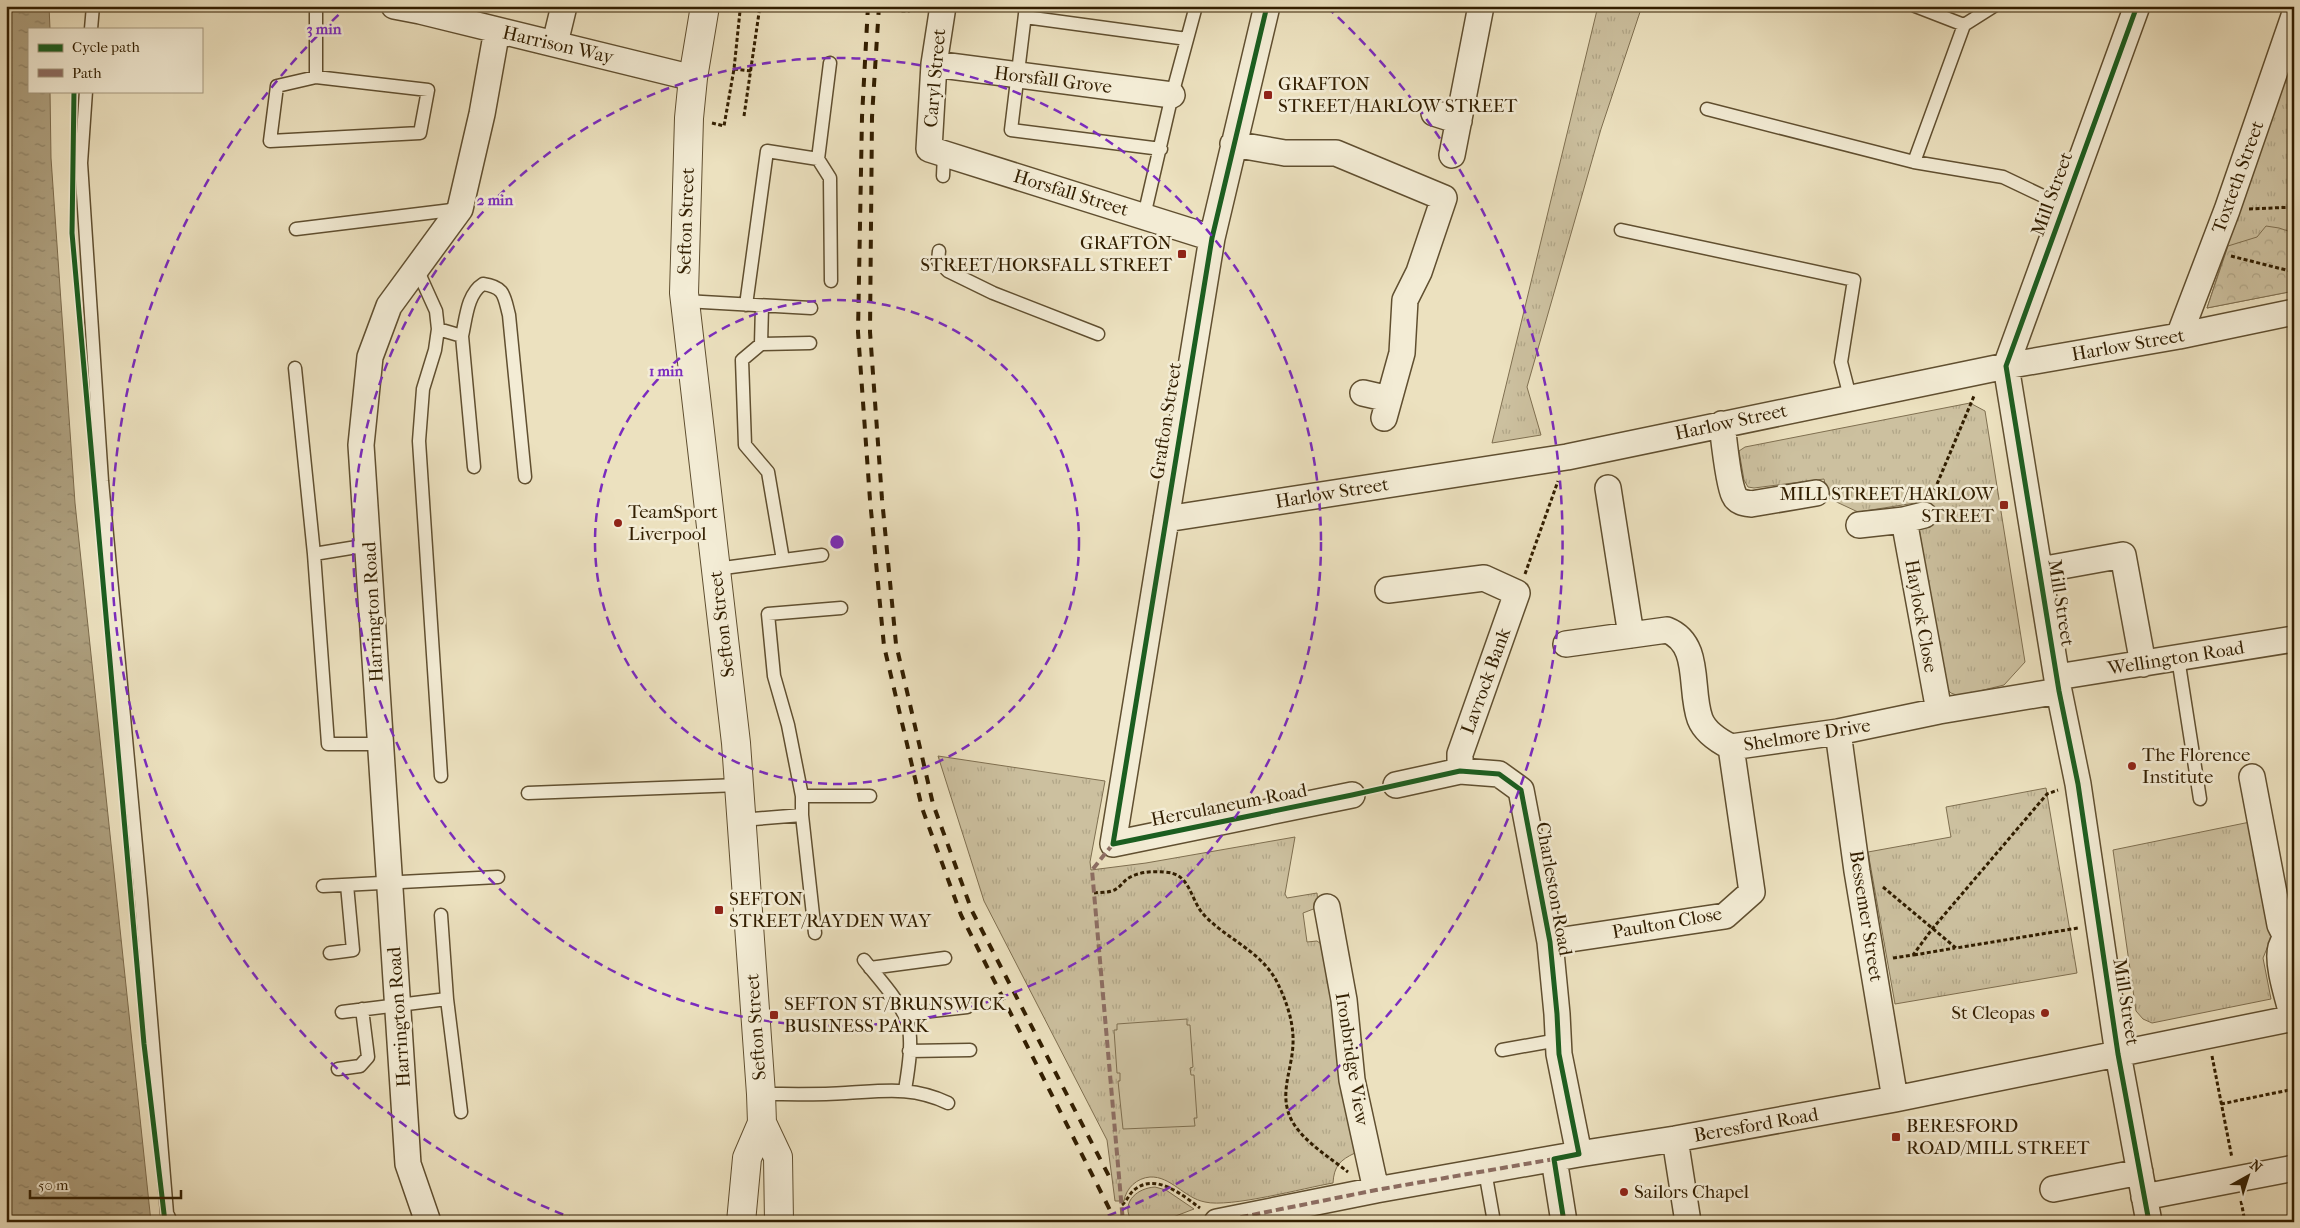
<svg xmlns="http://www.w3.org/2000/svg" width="2300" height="1228" font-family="'IM FELL French Canon',serif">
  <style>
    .grass { fill: url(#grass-tufts); stroke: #7f6f50 }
    .forest { fill: url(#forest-crowns); stroke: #7f6f50 }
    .garden { fill: #ccc09f; stroke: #7f6f50 }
    .water { fill: url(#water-ripples); stroke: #7c6b4c }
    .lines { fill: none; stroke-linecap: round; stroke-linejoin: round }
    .service-casing { stroke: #604f30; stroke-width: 15 }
    .minor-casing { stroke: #604f30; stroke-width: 28 }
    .tertiary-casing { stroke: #604f30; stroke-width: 30 }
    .path { stroke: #321e00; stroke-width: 3; stroke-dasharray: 4 2.5; stroke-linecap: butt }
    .service { stroke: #f3ecd5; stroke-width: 12 }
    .minor { stroke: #f3ecd5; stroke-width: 25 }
    .tertiary { stroke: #f3ecd5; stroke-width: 28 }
    .rail { stroke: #321e00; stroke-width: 4; stroke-dasharray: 9 9; stroke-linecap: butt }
    .quiet { stroke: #8d6e63; stroke-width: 4; stroke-dasharray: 8 4; stroke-linecap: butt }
    .cycleway-casing { stroke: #f3ecd5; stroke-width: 8 }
    .cycleway { stroke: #1b5e20; stroke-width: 5 }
    .ring { fill: none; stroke: #7b2cbf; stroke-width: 2.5; stroke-dasharray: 9 6 }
    .poi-dot { fill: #8f2418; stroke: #f3ecd5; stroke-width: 2 }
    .labels { text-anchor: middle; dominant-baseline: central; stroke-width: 5; stroke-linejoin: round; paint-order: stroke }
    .street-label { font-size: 19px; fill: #321e00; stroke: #f3ecd5 }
    .poi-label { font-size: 19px; fill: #321e00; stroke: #f3ecd5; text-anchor: start }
    .centre { fill: #7b2cbf; stroke: #f3ecd5; stroke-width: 2.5 }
    .ring-label { font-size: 15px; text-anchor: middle; font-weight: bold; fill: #7b2cbf; stroke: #f3ecd5; stroke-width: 5; stroke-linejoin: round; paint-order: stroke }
  </style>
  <defs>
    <pattern id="grass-tufts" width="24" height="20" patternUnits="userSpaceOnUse" patternTransform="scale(1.25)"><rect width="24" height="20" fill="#ccc09f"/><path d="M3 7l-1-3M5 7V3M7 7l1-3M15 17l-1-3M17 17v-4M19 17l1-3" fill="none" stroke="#b0a587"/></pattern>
    <pattern id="forest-crowns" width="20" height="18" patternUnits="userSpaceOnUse" patternTransform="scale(1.25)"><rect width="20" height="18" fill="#ccc09f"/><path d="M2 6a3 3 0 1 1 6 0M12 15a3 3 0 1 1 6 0" fill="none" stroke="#b0a587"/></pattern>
    <pattern id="water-ripples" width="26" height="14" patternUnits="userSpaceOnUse" patternTransform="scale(1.25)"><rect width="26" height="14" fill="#ad9f7e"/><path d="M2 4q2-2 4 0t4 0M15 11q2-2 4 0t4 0" fill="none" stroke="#8d8165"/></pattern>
  </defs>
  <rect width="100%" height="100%" fill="#ece1bf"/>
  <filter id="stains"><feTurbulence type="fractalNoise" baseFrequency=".004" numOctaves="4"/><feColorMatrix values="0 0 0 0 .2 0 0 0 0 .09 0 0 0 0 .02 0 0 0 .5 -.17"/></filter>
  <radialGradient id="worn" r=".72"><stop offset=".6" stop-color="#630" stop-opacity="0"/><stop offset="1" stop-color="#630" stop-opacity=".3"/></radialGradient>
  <!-- grass -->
  <path class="grass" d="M 1598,6 L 1642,6 L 1601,129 L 1527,387 L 1541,435 L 1492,443 Z
    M 2294,43 L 2294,291 L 2207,308 Z
    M 1970,403 L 1985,411 L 2025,662 L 2004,685 L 1959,696 L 1951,693 L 1945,687 L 1919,528 L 1933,523 L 1928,501 L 1858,512 L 1828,498 L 1824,479 L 1754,488 L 1748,487 L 1744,480 L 1739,451 L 1745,447 Z
    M 938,756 L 1105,781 L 1090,862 L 1091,870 L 1146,863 L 1295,837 L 1285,894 L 1287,898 L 1317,893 L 1318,904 L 1316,908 L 1303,913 L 1307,942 L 1317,941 L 1324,946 L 1335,1002 L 1338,1064 L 1355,1153 C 1340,1160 1334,1166 1333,1183 C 1304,1188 1230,1208 1205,1202 C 1184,1198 1171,1176 1150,1177 C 1137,1178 1126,1188 1124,1201 L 1115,1201 L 1107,1140 L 984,901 Z
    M 2046,788 L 2077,973 L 1895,1004 L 1868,852 L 1951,837 L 1946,807 Z
    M 2250,822 L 2274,931 L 2263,958 L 2271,999 L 2152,1023 L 2143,1019 L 2136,1011 L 2113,850 Z
    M 1155,1187 L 1166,1190 L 1194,1209 L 1160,1222 L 1128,1222 L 1130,1218 C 1122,1201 1138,1188 1155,1187 Z"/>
  <!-- forest -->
  <path class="forest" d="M 2266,226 L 2279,228 L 2294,233 L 2294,291 L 2207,308 L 2228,246 L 2257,237 Z"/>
  <!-- garden -->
  <path class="garden" d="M 1187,1019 L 1187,1025 L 1190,1025 L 1193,1067 L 1190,1068 L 1191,1075 L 1194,1075 L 1197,1118 L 1194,1118 L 1195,1126 L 1123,1129 L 1118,1081 L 1120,1081 L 1120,1073 L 1117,1073 L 1114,1030 L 1117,1030 L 1117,1024 Z"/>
  <!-- water -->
  <path class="water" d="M 6,6 L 49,6 L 50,29 L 29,29 L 29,91 L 50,91 L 51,158 L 75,503 L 151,1222 L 6,1222 Z"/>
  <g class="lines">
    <!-- service casing -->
    <g class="service-casing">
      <path id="service" d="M 1026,6 L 1011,130 L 1161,149
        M 1915,6 L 1964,25
        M 1025,17 L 1187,39
        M 91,29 L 93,6
        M 830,63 L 818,159 L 830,178 L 831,281
        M 316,77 L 428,90 L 420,133 L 270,141 L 277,86 Z
        M 316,77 L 316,6
        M 86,91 L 81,163 L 102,481 L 141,899 L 167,1213 L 171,1222
        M 1707,109 L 1914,162 L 2003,177 L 2064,206
        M 1914,162 L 1964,25 L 1994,6
        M 943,176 L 944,154
        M 1144,216 L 1172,95 L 1196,6
        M 296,229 L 460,209
        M 1621,230 L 1854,280 L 1841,362 L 1850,397
        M 939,251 L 938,261 L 948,271 L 993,293 L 1098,334
        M 417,269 L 436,311 L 438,329 L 435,350 L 423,389 L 419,441 L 441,776
        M 685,301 L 811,308
        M 746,305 L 767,151 L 818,159
        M 438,329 L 462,336 L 474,467
        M 462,336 C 466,319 467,294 483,284 C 505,287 504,296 509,315 L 525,477
        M 761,344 L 762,306
        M 295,368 L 314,554
        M 369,545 L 314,554 L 328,744 L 381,744
        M 783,560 L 768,472 L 745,445 L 742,360 L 761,344 L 810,343
        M 716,569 L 822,555
        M 2178,658 L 2200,799
        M 528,793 L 739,785
        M 802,796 L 788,725 L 774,676 L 768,614 L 841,608
        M 802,815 L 802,796 L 870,796
        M 741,820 L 802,815 L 815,933
        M 323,886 L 498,877
        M 330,953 L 353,950 L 347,885
        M 864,960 C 878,978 902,1003 908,1024 C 913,1043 908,1071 905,1090
        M 870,968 L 945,958
        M 447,999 L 461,1112
        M 342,1012 L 447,999 L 441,915
        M 905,1014 L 967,1007
        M 1502,1050 L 1558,1040
        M 909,1051 L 970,1050
        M 338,1069 L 360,1066 L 368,1057 L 362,1009
        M 761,1094 C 789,1094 818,1095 846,1093 C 884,1091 912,1086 948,1103
        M 1485,1171 L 1494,1222"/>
    </g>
    <!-- minor casing -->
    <g class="minor-casing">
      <path id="minor" d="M 394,6 L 420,11 L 693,78
        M 943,6 L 934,64 L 929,149 L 1212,238
        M 1267,6 L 1212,238 L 1113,844 L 1352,795
        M 2137,6 L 2006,366 L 2059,691 L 2078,784 L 2118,1054 L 2149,1222
        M 555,43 L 564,6
        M 934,64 L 1172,95
        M 1434,113 L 1459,121
        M 1233,144 L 1285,153 L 1336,153 L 1444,198 L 1419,272 L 1405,300 L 1402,353 L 1384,418
        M 1452,155 L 1481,6
        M 2179,336 L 2227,210 L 2294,16
        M 1363,393 L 1389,399
        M 1722,424 C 1724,440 1728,483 1734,495 C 1737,502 1744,503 1751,504 L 1816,493
        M 1608,488 L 1631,635
        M 1166,519 L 1567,457 L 2006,366 L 2179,336 L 2294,312
        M 1904,520 L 1939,711
        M 1859,525 L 1904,520 L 1924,515
        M 2040,570 L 2123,555 L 2143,664
        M 1388,590 L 1484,578 L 1517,593 L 1460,754 L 1460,771
        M 1566,644 L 1667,630 C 1702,644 1689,689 1700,719 C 1705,732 1719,741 1731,747 L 1838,732 L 1939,711 L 2059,691
        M 2057,677 L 2294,639
        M 1838,732 L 1857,871 L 1895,1099
        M 2252,777 L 2280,925 L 2286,937
        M 1396,785 L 1460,771 L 1499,774 L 1521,790 L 1550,942 L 1557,1014 L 1559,1054 L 1579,1154
        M 1327,907 L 1344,1000 L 1352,1080 L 1376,1190
        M 1550,942 L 1725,916 L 1752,892 L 1731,747
        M 2293,1018 C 2289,1001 2276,964 2281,947 C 2283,940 2288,936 2294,932
        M 1675,1139 L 1688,1222
        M 1554,1159 L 1564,1222
        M 2053,1189 L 2140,1172
        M 2144,1197 L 2294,1168
        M 428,1222 L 408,1164 L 361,445 L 370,357 L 389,306 L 460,209 L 482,114 L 497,30
        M 1217,1222 L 1376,1190 L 1579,1154 L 1675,1139 L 1895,1099 L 2294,1018"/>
    </g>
    <!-- tertiary casing -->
    <g class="tertiary-casing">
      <path id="tertiary" d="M 705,6 L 693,78 L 689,118 L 684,293 L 736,743 L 761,1094 L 762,1123 L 747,1158 L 741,1222
        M 762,1123 L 778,1157 L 779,1222"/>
    </g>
    <!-- path -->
    <path class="path" d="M 901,6 L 900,11 L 909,11 L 909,6
      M 734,69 L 751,71
      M 744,116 L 760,6
      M 712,123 L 724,126 L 734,69 L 740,11 L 728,8
      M 2249,209 L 2294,207
      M 2231,256 L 2294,272
      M 1932,496 L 1974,396
      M 1525,574 L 1558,481
      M 1883,887 L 1956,948 L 2078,928
      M 1094,893 C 1100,892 1111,893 1116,889 C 1120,887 1123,882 1127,879 C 1137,872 1152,871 1164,872 C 1192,873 1189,900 1205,916 C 1228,940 1261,951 1277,982 C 1286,1000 1294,1022 1293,1044 C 1292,1071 1278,1095 1292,1121 C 1304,1142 1329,1157 1348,1172
      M 1914,955 L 1955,948
      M 1893,958 L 1913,955 L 1933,928 L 2047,794 L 2058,790
      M 2212,1056 L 2232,1158
      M 2221,1104 L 2294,1089
      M 2241,1201 L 2245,1222
      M 1122,1205 C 1127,1201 1129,1194 1134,1190 C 1156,1172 1182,1195 1200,1208"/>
    <!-- service -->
    <use href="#service" class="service"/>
    <!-- minor -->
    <use href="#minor" class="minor"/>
    <!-- tertiary -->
    <use href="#tertiary" class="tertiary"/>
    <!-- rail -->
    <path class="rail" d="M 868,6 L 862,117 L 858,332 L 870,500 L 884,646 L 922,808 L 961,915 L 1114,1218
      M 879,6 L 872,117 L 870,332 L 882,499 L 896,644 L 933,804 L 972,911 L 1112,1182"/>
    <!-- quiet -->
    <path class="quiet" d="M 1113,844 L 1092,870 L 1123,1222
      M 1217,1222 L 1376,1190 L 1554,1159"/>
    <!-- cycleway casing -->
    <g class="cycleway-casing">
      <path id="cycleway" d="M 1267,6 L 1212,238 L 1113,844 L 1352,795 L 1460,771 L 1499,774 L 1521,790 L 1550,942 L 1557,1014 L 1559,1054 L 1579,1154 L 1554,1159 L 1564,1222
        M 2137,6 L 2006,366 L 2059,691 L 2078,784 L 2118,1054 L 2149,1222
        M 74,91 L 72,233 L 144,1044 L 165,1222"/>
    </g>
    <!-- cycleway -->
    <use href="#cycleway" class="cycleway"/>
  </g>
  <!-- distance rings -->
  <g class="ring">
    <circle cx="837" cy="542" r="242"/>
    <circle cx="837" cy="542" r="484"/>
    <path d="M577 1220A726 726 0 0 1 347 7M1327 7A726 726 0 0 1 1097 1220"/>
  </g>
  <!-- markers -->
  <g class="poi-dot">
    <rect x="1263" y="90" width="10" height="10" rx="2.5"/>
    <rect x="1177" y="249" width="10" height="10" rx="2.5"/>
    <rect x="1999" y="500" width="10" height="10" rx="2.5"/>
    <circle cx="618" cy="523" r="5"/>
    <circle cx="2132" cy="766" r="5"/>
    <rect x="714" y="905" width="10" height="10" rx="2.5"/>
    <circle cx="2045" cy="1013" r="5"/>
    <rect x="769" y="1010" width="10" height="10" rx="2.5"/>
    <rect x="1891" y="1132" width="10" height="10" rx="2.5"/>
    <circle cx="1624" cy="1192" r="5"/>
  </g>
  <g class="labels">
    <!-- street labels -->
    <g class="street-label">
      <text transform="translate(558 45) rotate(13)">Harrison Way</text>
      <text transform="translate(935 78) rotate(-85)">Caryl Street</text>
      <text transform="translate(1053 80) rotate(7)">Horsfall Grove</text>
      <text transform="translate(2238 177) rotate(-70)">Toxteth Street</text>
      <text transform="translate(1071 193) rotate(17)">Horsfall Street</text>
      <text transform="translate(2052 194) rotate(-70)">Mill Street</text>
      <text transform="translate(686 221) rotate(-88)">Sefton Street</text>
      <text transform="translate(2128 345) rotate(-10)">Harlow Street</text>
      <text transform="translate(1166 421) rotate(-81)">Grafton Street</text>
      <text transform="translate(1731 422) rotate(-12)">Harlow Street</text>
      <text transform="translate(1332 493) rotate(-9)">Harlow Street</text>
      <text transform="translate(2061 603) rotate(81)">Mill Street</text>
      <text transform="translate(373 612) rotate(-93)">Harrington Road</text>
      <text transform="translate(1921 616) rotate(80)">Haylock Close</text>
      <text transform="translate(722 624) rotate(-97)">Sefton Street</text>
      <text transform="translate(2176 658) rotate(-9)">Wellington Road</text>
      <text transform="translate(1486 681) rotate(-70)">Lavrock Bank</text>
      <text transform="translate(1807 735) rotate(-9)">Shelmore Drive</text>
      <text transform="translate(1229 805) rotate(-11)">Herculaneum Road</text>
      <text transform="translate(1554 889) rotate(80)">Charleston Road</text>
      <text transform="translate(1866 916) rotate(81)">Bessemer Street</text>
      <text transform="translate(1667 923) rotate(-10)">Paulton Close</text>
      <text transform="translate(2126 1002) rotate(81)">Mill Street</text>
      <text transform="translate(399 1017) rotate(-94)">Harrington Road</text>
      <text transform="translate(756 1027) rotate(-94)">Sefton Street</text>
      <text transform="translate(1352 1059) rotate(81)">Ironbridge View</text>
      <text transform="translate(1756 1125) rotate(-10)">Beresford Road</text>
    </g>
    <!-- poi labels -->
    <g class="poi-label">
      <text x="1278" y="84">GRAFTON<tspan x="1278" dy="22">STREET/HARLOW STREET</tspan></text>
      <text x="1172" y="243" text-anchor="end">GRAFTON<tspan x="1172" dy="22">STREET/HORSFALL STREET</tspan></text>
      <text x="1994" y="494" text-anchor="end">MILL STREET/HARLOW<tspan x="1994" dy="22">STREET</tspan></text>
      <text x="628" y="512">TeamSport<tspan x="628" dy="22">Liverpool</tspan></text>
      <text x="2142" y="755">The Florence<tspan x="2142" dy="22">Institute</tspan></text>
      <text x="729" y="899">SEFTON<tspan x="729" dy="22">STREET/RAYDEN WAY</tspan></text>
      <text x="784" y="1004">SEFTON ST/BRUNSWICK<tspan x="784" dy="22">BUSINESS PARK</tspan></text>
      <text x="2035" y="1013" text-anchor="end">St Cleopas</text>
      <text x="1906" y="1126">BERESFORD<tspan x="1906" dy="22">ROAD/MILL STREET</tspan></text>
      <text x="1634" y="1192">Sailors Chapel</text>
    </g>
  </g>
  <circle cx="837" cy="542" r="8" class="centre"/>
  <g class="ring-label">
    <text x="324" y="34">3 min</text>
    <text x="495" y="205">2 min</text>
    <text x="666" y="376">1 min</text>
  </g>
  <!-- margin -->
  <rect width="2300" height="1228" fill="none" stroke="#ece1bf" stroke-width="25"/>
  <rect x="8" y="8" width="2285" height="1213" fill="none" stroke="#321e00" stroke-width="2.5"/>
  <rect x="12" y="12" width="2275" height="1203" fill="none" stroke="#321e00"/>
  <!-- legend -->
  <rect x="28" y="28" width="175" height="65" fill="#f3ecd5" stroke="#a69a80"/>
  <rect x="38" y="44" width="25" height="8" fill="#1b5e20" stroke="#a69a80"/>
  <text x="72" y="52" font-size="15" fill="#321e00">Cycle path</text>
  <rect x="38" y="69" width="25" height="8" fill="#8d6e63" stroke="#a69a80"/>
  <text x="72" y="78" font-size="15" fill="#321e00">Path</text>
  <!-- north arrow -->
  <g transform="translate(2248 1176) rotate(39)" stroke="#f3ecd5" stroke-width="4" paint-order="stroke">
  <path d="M0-4L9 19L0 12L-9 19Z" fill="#321e00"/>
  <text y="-8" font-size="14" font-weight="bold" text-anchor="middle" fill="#321e00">N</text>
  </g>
  <!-- scale -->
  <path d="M30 1190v8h151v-8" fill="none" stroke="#321e00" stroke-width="2.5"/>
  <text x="38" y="1190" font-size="15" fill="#321e00" stroke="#f3ecd5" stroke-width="4" paint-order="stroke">50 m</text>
  <rect width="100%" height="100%" filter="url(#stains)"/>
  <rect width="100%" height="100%" fill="url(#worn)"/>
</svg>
